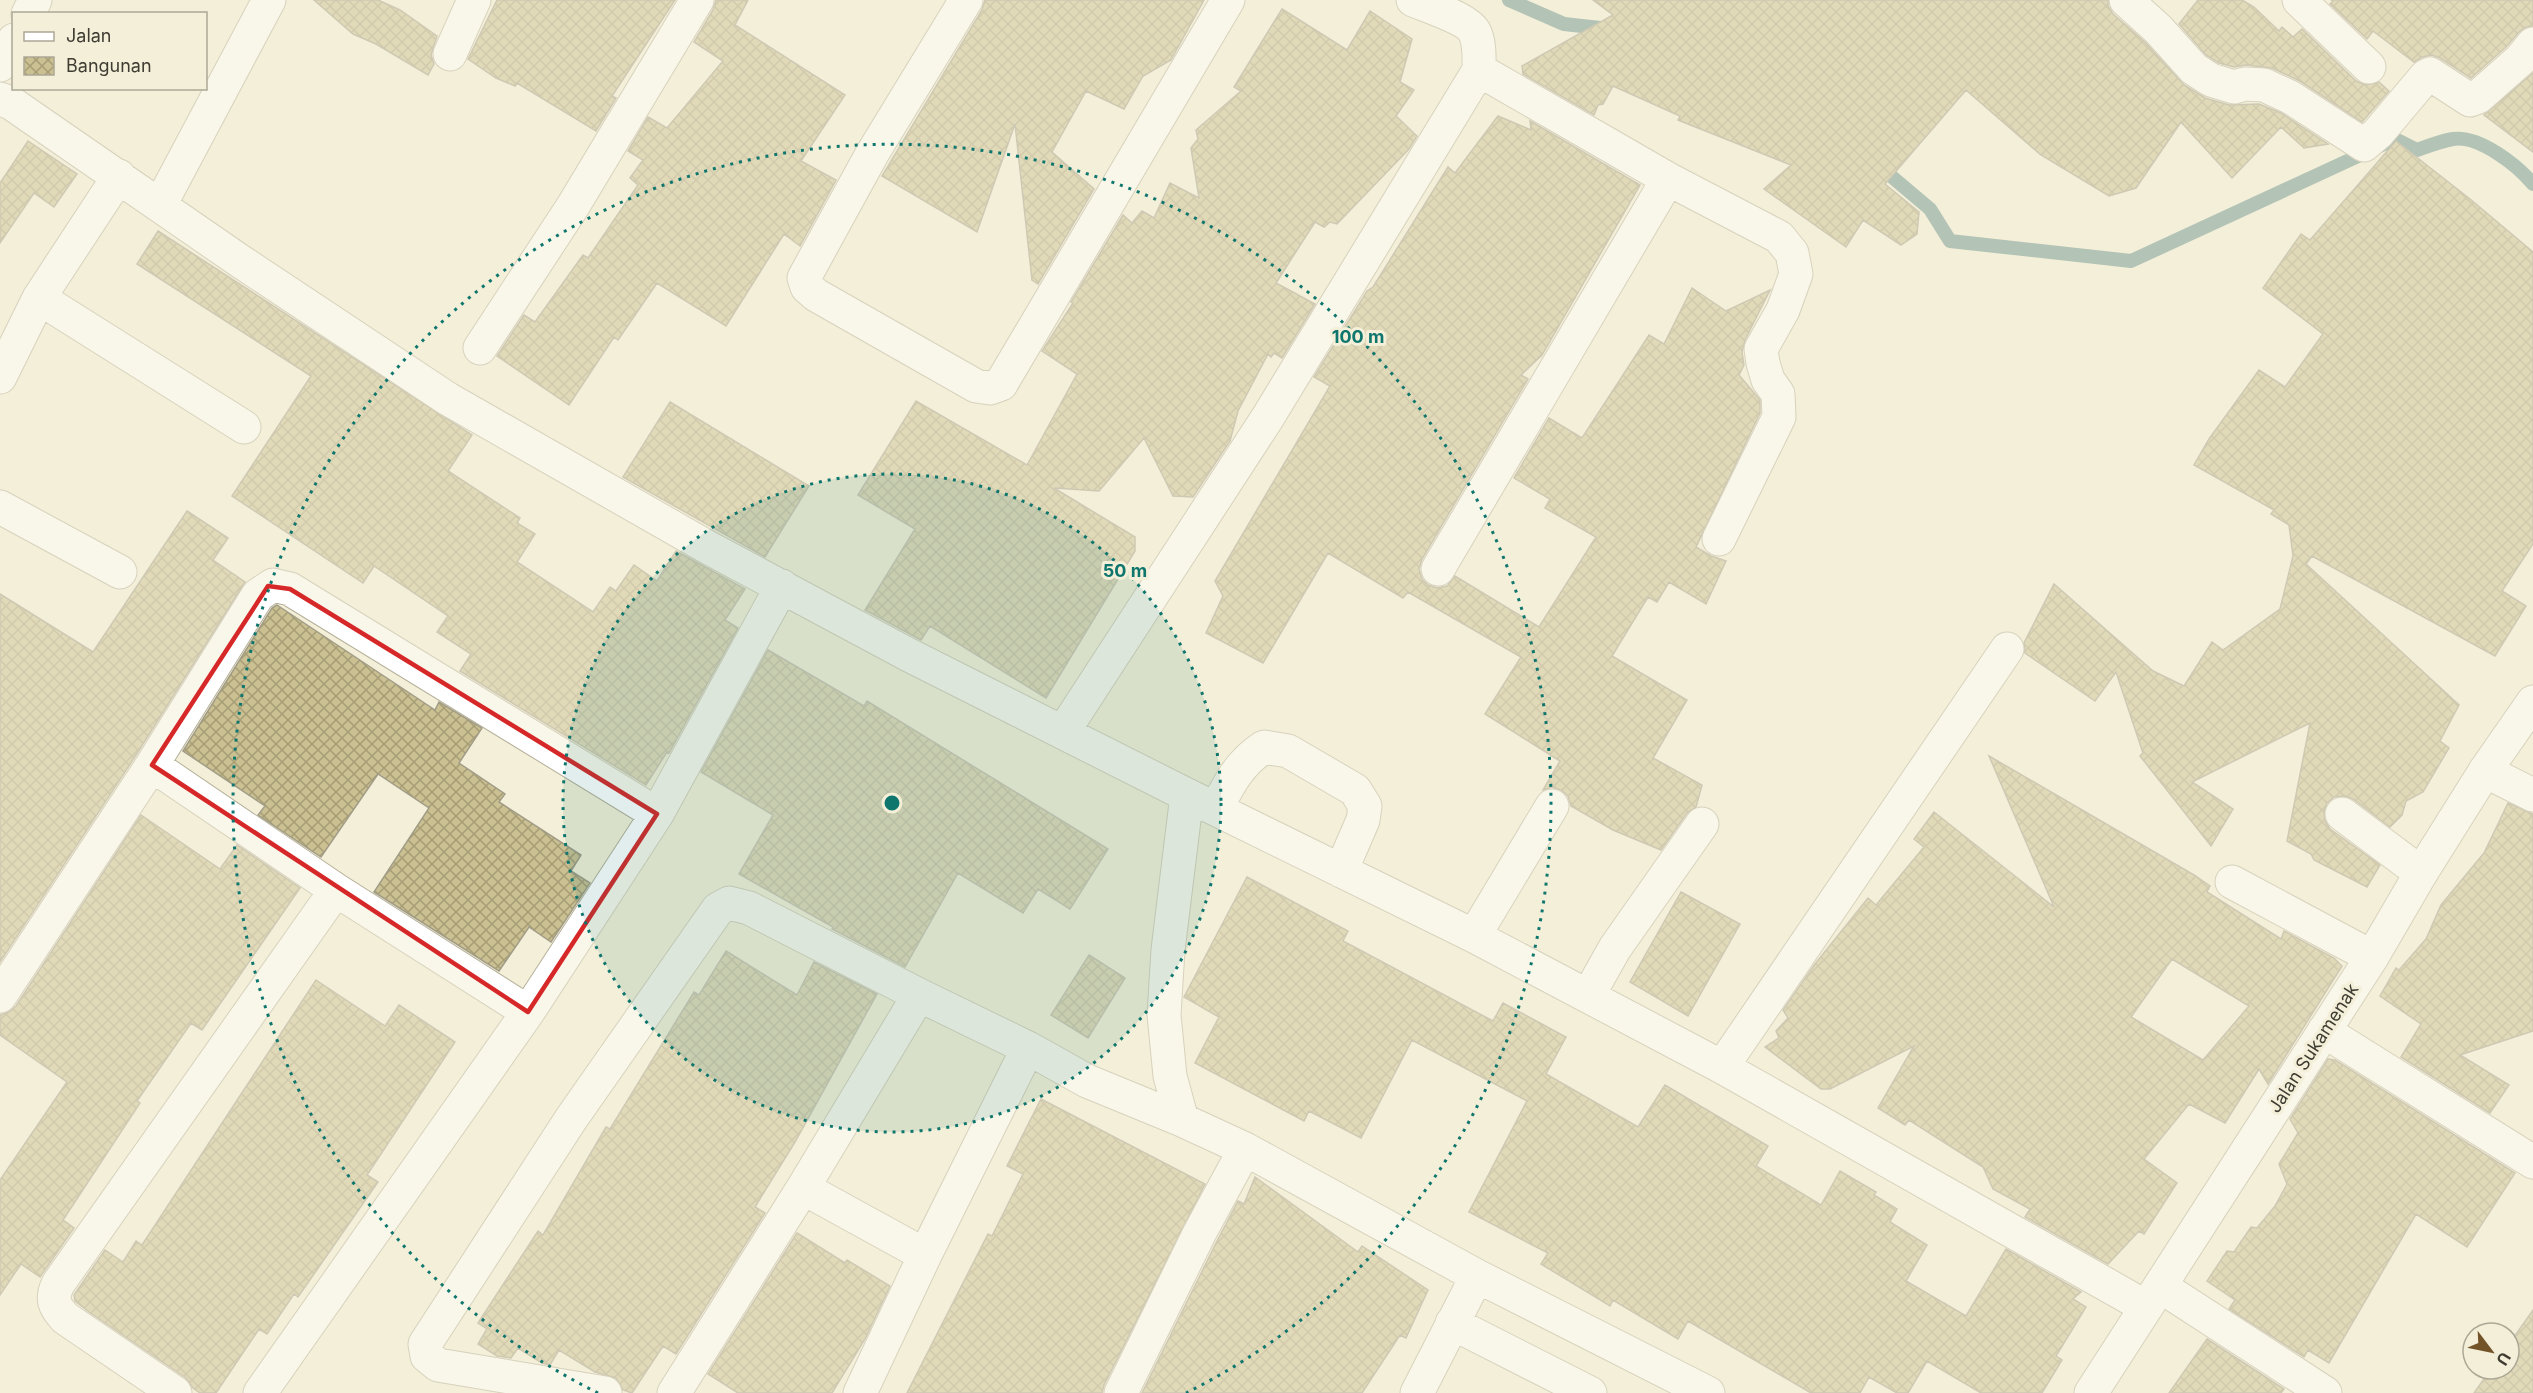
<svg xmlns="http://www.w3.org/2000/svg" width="2533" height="1393" font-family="Inter,sans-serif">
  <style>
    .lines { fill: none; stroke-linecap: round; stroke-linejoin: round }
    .stream { stroke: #64908e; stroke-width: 14 }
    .building { fill: url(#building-cross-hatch); stroke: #a19c87; stroke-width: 1.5; fill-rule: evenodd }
    .minor-casing { stroke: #b5b09a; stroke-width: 35 }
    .major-casing { stroke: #b5b09a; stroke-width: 35 }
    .minor { stroke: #fff; stroke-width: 33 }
    .major { stroke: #fff; stroke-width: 33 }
    .marked { fill: none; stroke: #d62828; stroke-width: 4.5; stroke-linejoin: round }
    .ring { fill: none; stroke: #0f766e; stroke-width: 3; stroke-dasharray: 3 6 }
    .labels { text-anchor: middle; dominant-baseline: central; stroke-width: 6; stroke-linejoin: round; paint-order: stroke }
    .street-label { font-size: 18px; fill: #3f3d33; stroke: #f4efd8 }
    .centre { fill: #0f766e; stroke: #f4efd8; stroke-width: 3 }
    .ring-label { font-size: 18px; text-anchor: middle; font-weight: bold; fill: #0f766e; stroke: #f4efd8; stroke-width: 6; stroke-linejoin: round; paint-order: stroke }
  </style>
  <defs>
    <pattern id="building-cross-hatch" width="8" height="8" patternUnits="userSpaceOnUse" patternTransform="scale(1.5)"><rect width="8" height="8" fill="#cbc091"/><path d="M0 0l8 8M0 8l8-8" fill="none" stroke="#a69d77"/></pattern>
  </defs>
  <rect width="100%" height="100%" fill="#f4efd8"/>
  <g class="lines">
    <!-- stream -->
    <path class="stream" d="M 1509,0 L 1564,24 L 1609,29
      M 1878,165 L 1930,209 L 1950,241 L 2131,261 L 2395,139 L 2417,150 C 2428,146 2441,141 2453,139 C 2479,135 2517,165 2533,184"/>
  </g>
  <!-- building -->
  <path class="building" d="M 314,0 L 378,0 L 400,10 L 437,36 L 431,55 L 434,64 L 428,75 L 376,44 L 353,34 Z
    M 497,0 L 675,0 L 612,96 L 616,98 L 596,131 L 517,83 L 515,86 L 496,78 L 468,59 Z
    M 716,0 L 748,0 L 735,25 L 845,95 L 801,161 L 836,180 L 800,246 L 784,234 L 726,326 L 657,283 L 618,340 L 614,337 L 569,405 L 497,356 L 524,315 L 535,322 L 583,255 L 588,258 L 638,185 L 630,178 L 643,160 L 628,151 L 648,117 L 667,128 L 723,61 L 694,42 L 713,10 Z
    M 985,0 L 1204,0 L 1171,60 L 1143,76 L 1124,109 L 1086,91 L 1052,152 L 1094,189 L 1038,284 L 1032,280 L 1015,124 L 977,232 L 882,176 L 982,10 Z
    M 1593,0 L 2108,0 L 2108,6 L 2113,14 L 2145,42 L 2184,85 L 2205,98 L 2229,105 L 2259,104 L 2281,113 L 2328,144 L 2304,148 L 2281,127 L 2232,178 L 2181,122 L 2136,188 L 2109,196 L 2041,155 L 1966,90 L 1885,184 L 1919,212 L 1917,234 L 1901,245 L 1863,220 L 1846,247 L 1764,189 L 1791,165 L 1678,120 L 1680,116 L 1613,86 L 1603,104 L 1598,105 L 1594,115 L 1523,74 L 1522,66 L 1613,15 Z
    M 2198,0 L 2242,0 L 2254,7 L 2279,31 L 2282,27 L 2293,37 L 2302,29 L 2356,81 L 2365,85 L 2379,82 L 2389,91 L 2362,122 L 2300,81 L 2272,68 L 2246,65 L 2234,67 L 2219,63 L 2206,55 L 2179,24 Z
    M 2331,0 L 2533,0 L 2533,26 L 2526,27 L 2519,32 L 2506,47 L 2471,78 L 2440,58 L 2432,55 L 2422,57 L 2414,62 L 2373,31 L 2367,39 L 2330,4 L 2333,1 Z
    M 1282,9 L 1347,50 L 1370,11 L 1412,39 L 1400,82 L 1414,90 L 1396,116 L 1417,136 L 1409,149 L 1337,224 L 1330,222 L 1324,227 L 1315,222 L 1276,283 L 1315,304 L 1282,358 L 1274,353 L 1271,357 L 1268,354 L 1238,411 L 1230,441 L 1193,497 L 1173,496 L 1144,438 L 1099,491 L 1054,488 L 1135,537 L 1135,551 L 1046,698 L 930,626 L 921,640 L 865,610 L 915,529 L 858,495 L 916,401 L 1027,465 L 1077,374 L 1042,351 L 1073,303 L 1071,302 L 1123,215 L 1132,223 L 1142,211 L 1154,218 L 1170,183 L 1199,198 L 1191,148 L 1198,139 L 1196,130 L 1241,91 L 1234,87 Z
    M 2533,73 L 2533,152 L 2484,115 Z
    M 1498,116 L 1531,130 L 1530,121 L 1640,185 L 1542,355 L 1521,375 L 1528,379 L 1422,559 L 1419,569 L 1422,579 L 1428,585 L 1437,588 L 1447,586 L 1455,576 L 1539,627 L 1596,537 L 1545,508 L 1550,499 L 1514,478 L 1549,418 L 1582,438 L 1649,335 L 1664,344 L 1692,288 L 1726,311 L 1770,290 L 1745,340 L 1742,352 L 1744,365 L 1739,375 L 1760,400 L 1760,413 L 1696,547 L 1711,556 L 1726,561 L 1706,604 L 1669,582 L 1657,602 L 1648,597 L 1612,656 L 1687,700 L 1653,758 L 1702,785 L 1696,807 L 1687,813 L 1661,850 L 1613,830 L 1571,806 L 1568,796 L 1561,790 L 1552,787 L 1543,790 L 1560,761 L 1485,714 L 1521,657 L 1408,592 L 1403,598 L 1328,553 L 1263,663 L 1206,633 L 1223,596 L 1215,581 L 1330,386 L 1314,377 L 1367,291 L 1373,287 L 1448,167 L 1455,173 Z
    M 28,141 L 77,174 L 54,207 L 34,193 L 0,243 L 0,183 Z
    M 2396,141 L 2470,199 L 2533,252 L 2533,544 L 2502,591 L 2526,606 L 2495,656 L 2312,556 L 2306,564 L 2459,705 L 2440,741 L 2449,748 L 2423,792 L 2406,801 L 2402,815 L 2390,827 L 2353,799 L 2345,796 L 2334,797 L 2327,803 L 2324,811 L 2325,821 L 2330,829 L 2380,865 L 2367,887 L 2314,860 L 2311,854 L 2287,841 L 2310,723 L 2192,782 L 2233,809 L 2211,846 L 2140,756 L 2143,753 L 2116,672 L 2095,701 L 2025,653 L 2024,643 L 2054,584 L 2153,671 L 2184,686 L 2212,642 L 2223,650 L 2280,609 L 2293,556 L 2289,525 L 2271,514 L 2274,510 L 2194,465 L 2209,439 L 2259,370 L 2285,387 L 2323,334 L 2263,288 L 2301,234 L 2310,240 Z
    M 158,231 L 472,435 L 448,471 L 520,518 L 517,523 L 535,534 L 517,562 L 593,612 L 610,587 L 616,591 L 634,565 L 657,581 L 676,551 L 745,589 L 725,620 L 738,628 L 669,753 L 667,752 L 646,785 L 460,671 L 471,654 L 437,632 L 448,616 L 374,566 L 363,583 L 232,496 L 311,376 L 137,264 Z
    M 670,402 L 809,486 L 765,557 L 623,477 Z
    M 187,511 L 228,538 L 213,560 L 245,582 L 136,755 L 0,962 L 0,594 L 93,652 Z
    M 277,605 L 435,710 L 439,702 L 482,728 L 459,763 L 505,794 L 499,802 L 581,855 L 571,871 L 590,883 L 551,942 L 529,927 L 499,971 L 374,892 L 429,808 L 378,774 L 321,857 L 258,815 L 265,806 L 183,751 L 272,608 Z
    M 768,650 L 864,706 L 867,701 L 1108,849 L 1070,909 L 1038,889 L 1023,913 L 958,873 L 905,967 L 832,929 L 833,927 L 739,874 L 773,815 L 701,772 Z
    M 1989,756 L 2194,875 L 2210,886 L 2207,892 L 2281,939 L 2284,931 L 2334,958 L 2342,966 L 2268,1084 L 2259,1069 L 2225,1123 L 2189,1104 L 2144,1159 L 2177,1183 L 2144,1234 L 2139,1231 L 2108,1264 L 2025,1217 L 2030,1209 L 1993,1189 L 1983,1167 L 1909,1120 L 1905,1125 L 1878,1108 L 1914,1046 L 1830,1089 L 1821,1089 L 1765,1047 L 1779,1038 L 1776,1031 L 1788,1018 L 1783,1010 L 1815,964 L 1868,898 L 1876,905 L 1924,847 L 1914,839 L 1934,812 L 2054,907 ZM 2172,959 L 2249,1006 L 2203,1060 L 2131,1017 Z
    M 2508,803 L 2533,814 L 2533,1031 L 2460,1055 L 2509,1085 L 2490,1113 L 2401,1057 L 2421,1024 L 2380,996 L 2396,968 L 2399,970 L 2426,939 L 2441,905 L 2484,853 Z
    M 141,815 L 220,869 L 237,845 L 300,888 L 202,1030 L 191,1023 L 137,1101 L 140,1103 L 63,1220 L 74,1228 L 40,1277 L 21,1264 L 0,1295 L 0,1180 L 67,1082 L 0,1035 L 0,1015 L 9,1012 L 16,1006 Z
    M 1247,877 L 1348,931 L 1343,941 L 1493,1021 L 1503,1003 L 1566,1037 L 1546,1074 L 1638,1127 L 1665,1085 L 1768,1146 L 1756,1166 L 1821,1205 L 1840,1171 L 1876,1192 L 1874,1195 L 1897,1209 L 1890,1222 L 1927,1245 L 1906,1281 L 1966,1316 L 2006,1249 L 2081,1292 L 2073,1299 L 2086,1307 L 2056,1356 L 2062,1360 L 2042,1393 L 1981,1393 L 1927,1361 L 1908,1393 L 1897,1393 L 1869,1377 L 1860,1393 L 1811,1393 L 1688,1321 L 1678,1339 L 1613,1300 L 1610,1306 L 1541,1264 L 1548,1253 L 1469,1212 L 1527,1101 L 1412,1040 L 1361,1138 L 1309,1111 L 1304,1121 L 1195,1063 L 1219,1017 L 1184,997 Z
    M 1681,892 L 1740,924 L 1688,1016 L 1630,982 Z
    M 726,951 L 797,995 L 814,962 L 877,994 L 795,1142 L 755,1207 L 765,1213 L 676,1354 L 663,1346 L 632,1393 L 623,1390 L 616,1378 L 595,1372 L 559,1350 L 550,1365 L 542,1363 L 518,1348 L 511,1358 L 497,1356 L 478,1344 L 487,1329 L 478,1323 L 538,1231 L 543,1235 L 606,1127 L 610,1129 L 694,992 L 699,995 Z
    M 1089,955 L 1125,978 L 1088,1038 L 1051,1015 Z
    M 316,980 L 385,1026 L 399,1005 L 455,1042 L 367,1175 L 378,1182 L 298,1297 L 294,1294 L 267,1334 L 259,1329 L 216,1393 L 200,1393 L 193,1388 L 186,1378 L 89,1312 L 75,1301 L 74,1295 L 105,1250 L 123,1262 L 136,1241 L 142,1245 Z
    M 2328,1059 L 2335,1060 L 2515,1173 L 2467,1247 L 2416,1214 L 2329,1363 L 2308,1350 L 2304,1357 L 2229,1309 L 2235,1300 L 2207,1281 L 2227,1251 L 2234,1252 L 2251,1227 L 2257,1228 L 2275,1206 L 2287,1184 L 2279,1164 L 2298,1133 L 2290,1119 Z
    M 1041,1099 L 1205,1184 L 1104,1385 L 1102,1393 L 907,1393 L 988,1234 L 992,1236 L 1023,1174 L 1007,1166 Z
    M 1255,1177 L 1358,1252 L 1362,1246 L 1428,1290 L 1406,1338 L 1400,1335 L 1362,1393 L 1142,1393 L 1216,1243 L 1238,1201 L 1244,1204 Z
    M 797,1233 L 845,1263 L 847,1260 L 890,1286 L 865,1339 L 832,1393 L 738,1393 L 708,1374 Z
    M 2533,1310 L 2533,1393 L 2474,1393 L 2491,1369 L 2509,1369 L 2509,1344 Z
    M 2207,1339 L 2284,1389 L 2281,1393 L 2169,1393 Z"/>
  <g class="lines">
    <!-- minor casing -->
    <g class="minor-casing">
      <path id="minor" d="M 966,0 L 872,154 L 804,278 L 807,287 L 816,295 L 976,386 L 990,388 L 1001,384 L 1228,0
        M 2126,0 L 2158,29 L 2194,69 L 2211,80 L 2234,87 L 2245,84 L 2264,85 L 2290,97 L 2364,145 L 2378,133 L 2426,76 L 2430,74 L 2470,100 L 2478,97 L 2520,60 L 2533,44
        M 2299,0 L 2369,67
        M 28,14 L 35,0
        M 450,54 L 474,0
        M 0,65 L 14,40
        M 1479,70 L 1668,179 L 1779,237 L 1792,253 L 1796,274 L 1783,310 L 1761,349 L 1763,363 L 1768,380 L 1778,394 L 1779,417 L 1719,539
        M 0,99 L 11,103 L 240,261 L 448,399 L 709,548 L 909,655 L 1187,795 L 1474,936 L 1722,1067 L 2146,1307
        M 160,205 L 269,0
        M 39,298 L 244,427
        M 480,348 L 573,206 L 697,0
        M 0,377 L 39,298 L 119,176
        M 0,507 L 120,572
        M 1438,569 L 1668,179
        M 1063,732 L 1268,417 L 1479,70 C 1479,58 1480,44 1475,33 C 1469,19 1427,6 1413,0
        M 152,765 L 336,890 L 528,1012
        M 2485,771 L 2533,795
        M 1216,809 C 1229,784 1240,762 1264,747 L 1288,751 L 1355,790 L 1365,806 L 1363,820 L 1341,871
        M 2342,814 L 2421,873
        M 2232,882 L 2372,957
        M 1474,936 L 1552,806
        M 0,996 L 152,765 L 258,595 L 273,585 L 290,589 L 657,814
        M 1588,996 L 1615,948 L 1702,824
        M 2324,1031 L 2533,1162
        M 1722,1067 L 2007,649
        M 1182,1120 L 1245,1149 L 1477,1276 L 1708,1393
        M 803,1188 L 925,1255
        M 2160,1286 L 2325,1393
        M 1452,1323 L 1590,1393
        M 175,1393 L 65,1318 C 54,1306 51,1299 58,1284 L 336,890
        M 260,1393 L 528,1012 L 657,814 L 782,586
        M 605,1393 L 438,1365 L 427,1356 L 425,1344 L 571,1119 L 718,909 L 729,903 L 749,908 L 919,995 L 1028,1048 L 1087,1081 L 1182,1120 L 1170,1076 L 1164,1015 L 1168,950 L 1187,795
        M 674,1393 L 803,1188 L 919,995
        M 860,1393 L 925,1255 L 1028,1048
        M 1121,1393 L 1199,1234 L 1245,1149
        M 1417,1393 L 1477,1276"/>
    </g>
    <!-- major casing -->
    <g class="major-casing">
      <path id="major" d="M 2091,1393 L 2372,957 L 2421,873 L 2485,771 L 2533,702"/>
    </g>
    <!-- minor -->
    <use href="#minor" class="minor"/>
    <!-- major -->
    <use href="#major" class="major"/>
  </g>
  <!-- marked area -->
  <path d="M0 0H2533V1393H0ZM 268,586 L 290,589 L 657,814 L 528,1012 L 152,765 Z" fill="#f4efd8" fill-opacity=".55" fill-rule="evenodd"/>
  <path class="marked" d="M 268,586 L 290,589 L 657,814 L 528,1012 L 152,765 Z"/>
  <!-- distance rings -->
  <circle cx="892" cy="803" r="329" fill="#0f766e" fill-opacity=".12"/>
  <g class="ring">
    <circle cx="892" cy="803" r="329"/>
    <path d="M598 1393A659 659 0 1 1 1186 1393"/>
  </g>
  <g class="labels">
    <!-- street labels -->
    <g class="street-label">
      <text transform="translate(2313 1048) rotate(-57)">Jalan Sukamenak</text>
    </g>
  </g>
  <circle cx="892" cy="803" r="9" class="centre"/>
  <g class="ring-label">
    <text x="1358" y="343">100 m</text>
    <text x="1125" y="577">50 m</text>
  </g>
  <!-- legend -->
  <rect x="12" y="12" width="195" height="78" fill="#f4efd8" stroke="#aca896" stroke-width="1.5"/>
  <rect x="24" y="32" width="30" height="9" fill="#ffffff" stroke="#aca896" stroke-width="1.5"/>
  <text x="66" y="42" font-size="18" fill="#3f3d33">Jalan</text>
  <rect x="24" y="57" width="30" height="18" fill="url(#building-cross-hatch)" stroke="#aca896" stroke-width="1.5"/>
  <text x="66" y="72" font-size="18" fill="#3f3d33">Bangunan</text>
  <!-- north arrow -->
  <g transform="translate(2491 1351) rotate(122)"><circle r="28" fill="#f4efd8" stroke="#aca896" stroke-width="1.5"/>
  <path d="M0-4.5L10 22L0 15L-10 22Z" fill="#735429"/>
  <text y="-9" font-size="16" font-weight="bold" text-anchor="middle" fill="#3f3d33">U</text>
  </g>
</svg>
